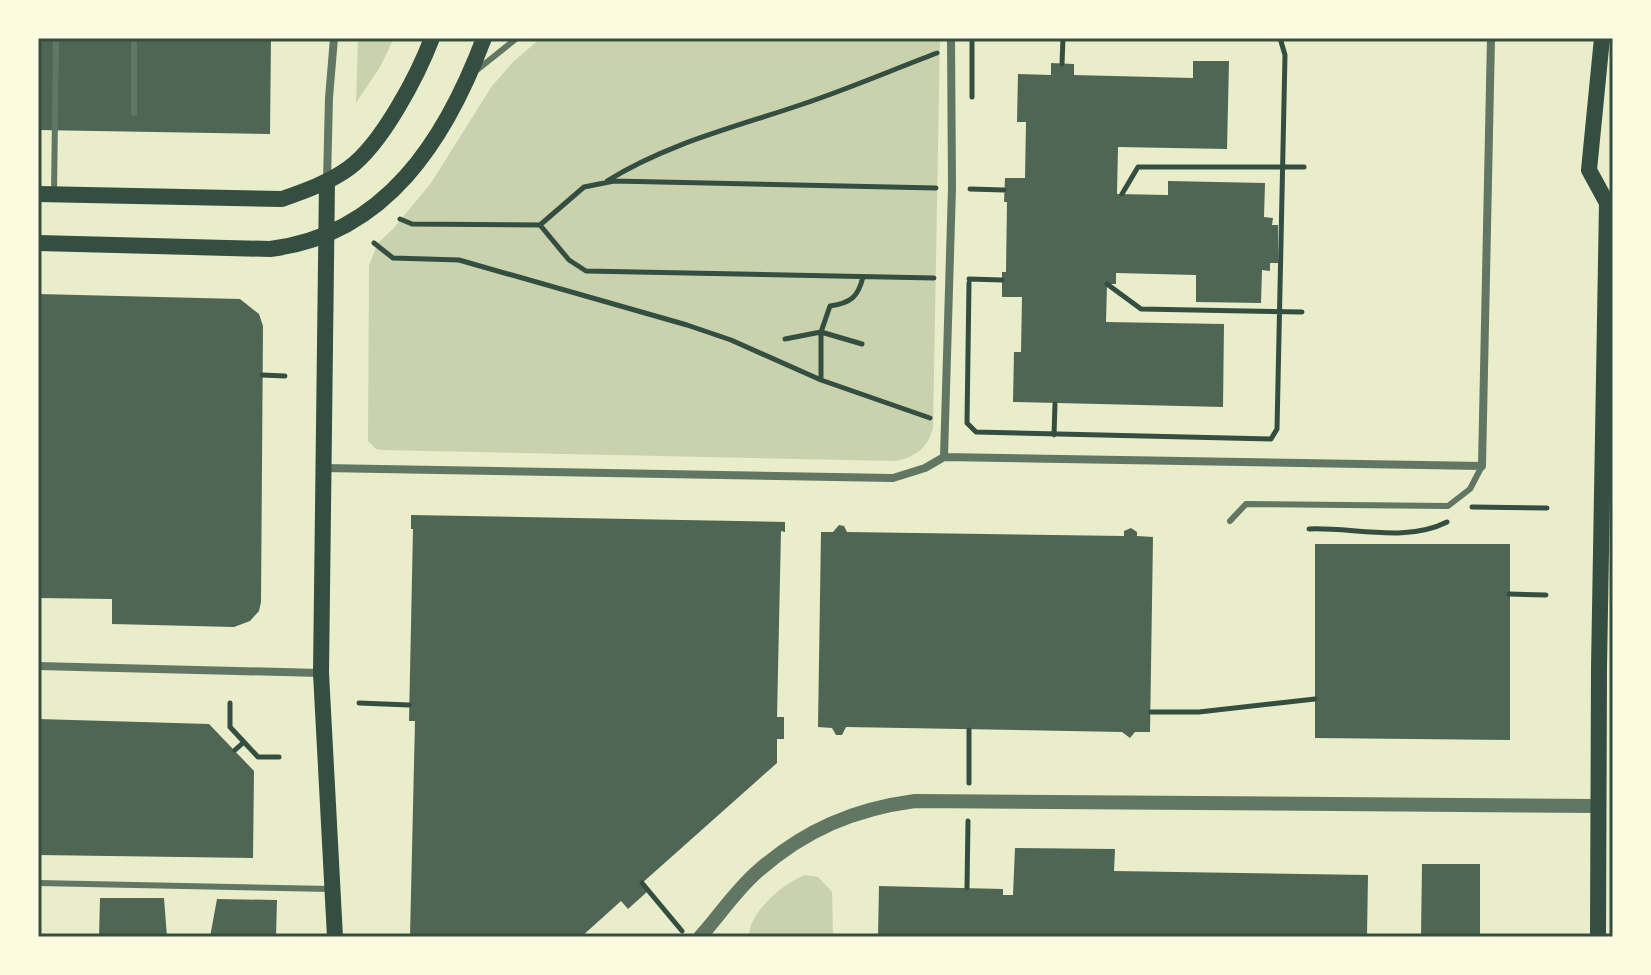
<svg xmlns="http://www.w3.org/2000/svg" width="1651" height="975" font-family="'Nunito Sans',sans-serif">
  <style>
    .green { fill: #cad2ad }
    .building { fill: #4f6655 }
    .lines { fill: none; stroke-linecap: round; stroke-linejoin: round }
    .path { stroke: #344e41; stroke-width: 5 }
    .service { stroke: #617663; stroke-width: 6 }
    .minor { stroke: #617663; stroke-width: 8 }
    .tertiary { stroke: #617663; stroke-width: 14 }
    .secondary { stroke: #344e41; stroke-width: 16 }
    .neatline { fill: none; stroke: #344e41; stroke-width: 3 }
  </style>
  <rect width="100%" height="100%" fill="#e9edc9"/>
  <!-- green -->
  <path class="green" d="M 358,38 L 394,38 L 380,67 L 356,103 Z
    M 541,38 L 940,38 L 933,428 C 928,448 915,457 896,461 L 382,450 L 376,449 L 368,441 L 369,265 L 378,243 L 393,229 L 431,183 L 492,86 L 514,61 Z
    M 806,875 L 818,877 L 832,892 L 833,937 L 749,937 C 748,913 785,881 806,875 Z"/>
  <!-- building -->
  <path class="building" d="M 38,38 L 271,38 L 270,134 L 38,130 Z
    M 1193,61 L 1229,61 L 1227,149 L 1118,147 L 1117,194 L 1168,195 L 1168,181 L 1265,183 L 1264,217 L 1273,218 L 1272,225 L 1278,225 L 1278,263 L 1270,263 L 1270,271 L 1262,270 L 1261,303 L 1196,302 L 1196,275 L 1116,273 L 1116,284 L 1107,284 L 1106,322 L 1224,324 L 1223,407 L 1013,402 L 1014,352 L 1021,352 L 1022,297 L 1002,297 L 1002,272 L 1006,272 L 1007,202 L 1004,202 L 1005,178 L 1025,178 L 1026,122 L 1017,122 L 1018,74 L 1051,75 L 1051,63 L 1074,64 L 1074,75 L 1193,78 Z
    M 38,294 L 240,299 L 259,314 L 263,326 L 261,602 L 259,611 L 250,621 L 234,627 L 112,624 L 112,599 L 38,598 Z
    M 411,515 L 785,522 L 785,532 L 781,531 L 777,717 L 784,717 L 784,739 L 777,739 L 777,763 L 641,884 L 648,891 L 628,909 L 621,901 L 581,937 L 410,937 L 415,721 L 409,721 L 413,529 L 411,529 Z
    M 839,525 L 844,526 L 847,532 L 1124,536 L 1124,531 L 1131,528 L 1137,532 L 1137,536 L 1153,537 L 1150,732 L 1135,732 L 1130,738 L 1122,732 L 846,727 L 842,735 L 836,735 L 832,728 L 818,727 L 821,532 L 833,532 Z
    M 1315,544 L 1510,544 L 1510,740 L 1315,738 Z
    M 38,719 L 209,724 L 254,771 L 253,858 L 38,855 Z
    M 1015,848 L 1115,849 L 1114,871 L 1368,875 L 1367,937 L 878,937 L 879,886 L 1003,889 L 1003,895 L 1013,895 Z
    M 1422,864 L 1480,864 L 1480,937 L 1421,937 Z
    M 100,898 L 164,898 L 167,937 L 99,937 Z
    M 217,899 L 277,900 L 276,937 L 210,937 Z"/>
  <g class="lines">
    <!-- path -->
    <path class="path" d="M 1062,64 L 1063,38
      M 972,97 L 972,38
      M 607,181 C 668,143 736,127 803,104 C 848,89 892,70 937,53
      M 970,189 L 1004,190
      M 1122,194 L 1138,167 L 1304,167
      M 400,219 L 412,224 L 540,225 L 584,187 L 614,181 L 936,188
      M 540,225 L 569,260 L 586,271 L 934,278
      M 374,243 L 393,258 L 459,260 L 687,325 L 731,340 L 821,380 L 930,418
      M 969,279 L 1002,280
      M 969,283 L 967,423 L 976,432 L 1271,439 L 1277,429 L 1285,55 L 1280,38
      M 1107,284 L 1141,309 L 1302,312
      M 785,339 L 821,332 L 862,344
      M 262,375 L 285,376
      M 821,380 L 821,332 L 830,306 C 851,303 858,297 863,277
      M 1054,435 L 1055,404
      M 1472,507 L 1547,508
      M 1309,529 C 1352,527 1406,543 1447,522
      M 1509,594 L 1546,595
      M 230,703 L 230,727 L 244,742 L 235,750
      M 359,703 L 409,705
      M 1151,712 L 1199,712 L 1315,699
      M 244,742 L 258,757 L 279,757
      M 969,783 L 969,730
      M 642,883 L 682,931
      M 967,888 L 968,821"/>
    <!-- service -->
    <path class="service" d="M 477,70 L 517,38
      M 134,113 L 134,38
      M 54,194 L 56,38
      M 1230,521 L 1246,504 L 1448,506 L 1470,489 L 1482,466
      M 38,883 L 331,889"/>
    <!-- minor -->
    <path class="minor" d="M 327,181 L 329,98 L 334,38
      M 944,457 L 952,188 L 951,38
      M 323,468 L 893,478 L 925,468 L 944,457 L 1482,466 L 1491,38
      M 38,666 L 320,673"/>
    <!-- tertiary -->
    <path class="tertiary" d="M 700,937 C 719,916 736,890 758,871 C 805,830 854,809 915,801 L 1598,806"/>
    <!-- secondary -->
    <path class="secondary" d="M 327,181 L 321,673 L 335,937
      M 38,194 L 282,199 C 305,191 330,182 349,168 C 382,144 418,75 432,38
      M 38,243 L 270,249 C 386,235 446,139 484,38
      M 1598,937 L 1599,668 L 1607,203 L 1589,170 L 1602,38"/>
  </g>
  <!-- border -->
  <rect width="1651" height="975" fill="none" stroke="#fefae0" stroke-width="80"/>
  <rect x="40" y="40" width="1571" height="895" class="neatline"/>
</svg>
